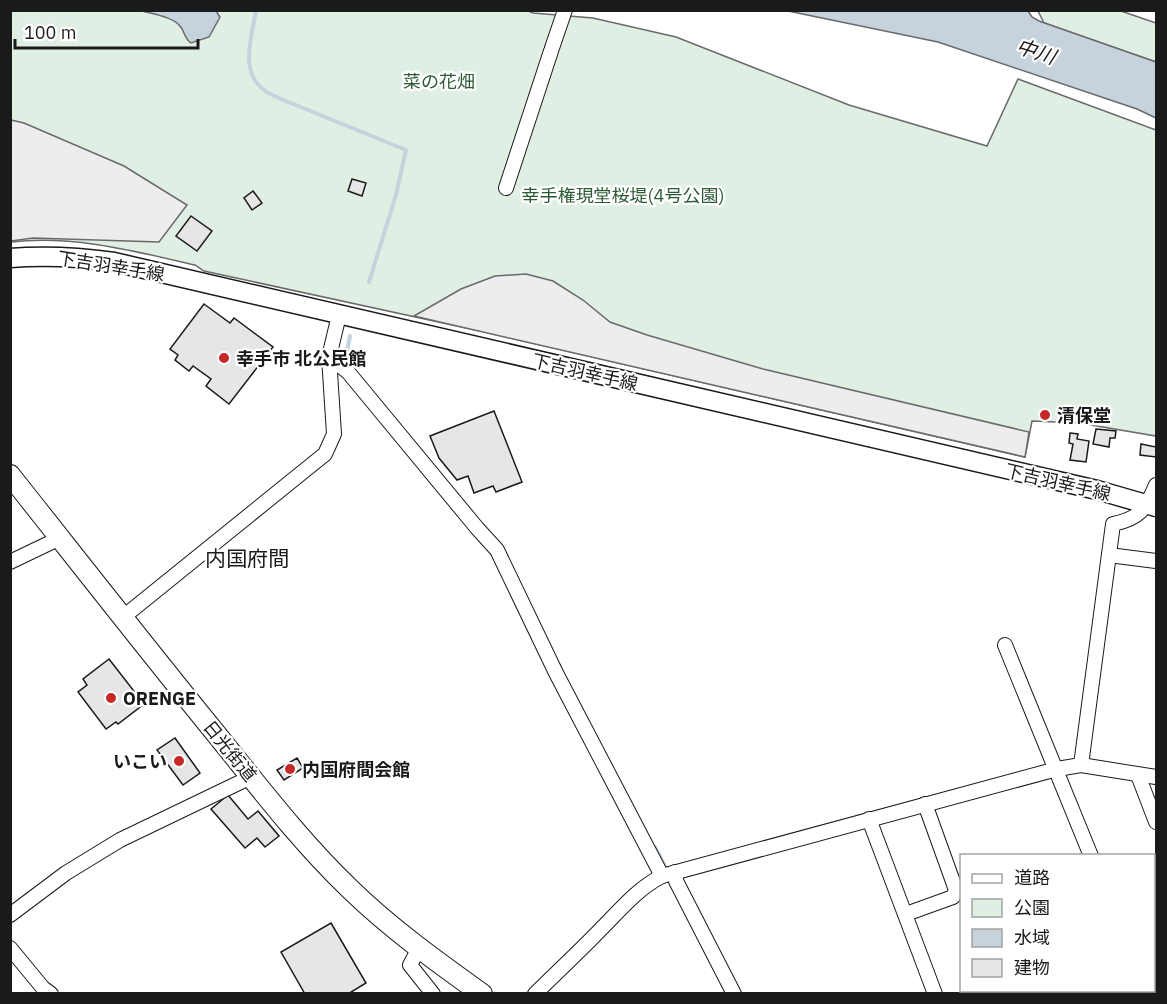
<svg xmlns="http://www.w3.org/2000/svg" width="1167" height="1004" font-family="'IBM Plex Sans','Noto Sans JP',sans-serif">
<rect width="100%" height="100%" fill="#fff"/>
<g fill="#e0efe3" stroke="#6a6a6a" stroke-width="1.5">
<path d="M526,10l7,3 60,5 83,19 173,68 138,41 31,-67 138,51v306l-77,-13 -47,-2 -7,36 -536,-124 -285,-62 -9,-6c-61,-14 -122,-30 -184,-23l-1,-231z"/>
<path d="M1038,11h83l35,12v39l-112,-39z"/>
</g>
<g fill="#ededed" stroke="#6a6a6a" stroke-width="1.5">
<path d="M11,120l13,3 100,43 63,39 -28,37 -126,-4 -22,3z"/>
<path d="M526,274l27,7 30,19 27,22 37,13 116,34 266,63 -4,25 -611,-141 47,-27 34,-13z"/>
</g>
<g fill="#c6d2dc" stroke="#6a6a6a" stroke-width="1.5">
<path d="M142,11h74l4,6 -11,20 -18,6c-7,-5 -6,-11 -11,-17 -7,-9 -27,-12 -38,-15z"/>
<path d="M788,11h240l4,6 7,4 117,41v56l-19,-9 -199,-67z"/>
</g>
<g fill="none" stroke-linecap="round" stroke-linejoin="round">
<g stroke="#c6d2dc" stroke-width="4">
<path d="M256,10c-4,26 -17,62 8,80 5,4 11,6 17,9l125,51 -10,45 -27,87"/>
<path d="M350,336l-4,20 4,7"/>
<path d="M655,847l11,21"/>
</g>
</g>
<g fill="#e6e6e6" stroke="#1a1a1a" stroke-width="1.5">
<path d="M352,179l14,4 -4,13 -14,-5z"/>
<path d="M253,191l9,12 -10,7 -8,-12z"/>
<path d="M191,216l21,15 -15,20 -21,-15z"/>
<path d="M204,304l26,19 4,-5 39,29 -44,57 -23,-18 5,-7 -18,-13 -4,5 -14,-11 3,-5 -8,-6z"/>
<path d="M494,411l28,71 -26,10 -3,-6 -19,7 -6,-17 -11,4 -18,-22 -9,-22z"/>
<path d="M1096,429l20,2 -1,7h-5l-1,9 -16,-3z"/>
<path d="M1070,433l8,1 -1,5 12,2 -3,21 -16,-2 3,-16 -4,-1z"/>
<path d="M1141,444l15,3v10l-16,-2z"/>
<path d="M109,659l35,45 -26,20 -2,-2 -10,7 -28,-37 9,-7 -4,-6z"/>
<path d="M175,738l25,35 -17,12 -26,-35z"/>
<path d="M297,758l6,10 -19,12 -7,-10z"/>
<path d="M228,795l20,24 10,-8 21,25 -14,11 -8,-9 -12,10 -34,-39z"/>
<path d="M331,923l35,60 -18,11h-43l-24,-42z"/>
</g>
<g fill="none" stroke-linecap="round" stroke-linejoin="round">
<g stroke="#1a1a1a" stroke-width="16">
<g id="minor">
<path d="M552,48l13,-38"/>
<path d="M506,188l45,-137"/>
<path d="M329,357l19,15 129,156 20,22 59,123 106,203"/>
<path d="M1109,555l47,6"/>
<path d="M10,562l50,-24"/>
<path d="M122,618l203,-164 9,-20 -5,-77 10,-42"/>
<path d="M1005,645l86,211"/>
<path d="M1081,765l32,-241c26,-5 33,-15 43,-39"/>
<path d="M1138,775l18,47"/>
<path d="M869,819l66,175"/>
<path d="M675,872l1,9 58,113"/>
<path d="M906,914l47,-17 3,-7 -31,-86"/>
<path d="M10,915l56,-42 54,-33 131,-63"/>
<path d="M10,948l33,40 8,6"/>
<path d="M419,948l-9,17 23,29"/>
<path d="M1142,990l1,4"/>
<path d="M535,994c22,-22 45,-43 67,-66 19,-19 35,-39 60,-52l395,-107 24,-4 75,12"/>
</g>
</g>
<g stroke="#1a1a1a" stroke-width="21">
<path id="major" d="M10,258c36,-3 69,-1 104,4l983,228 59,17"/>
</g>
<g stroke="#1a1a1a" stroke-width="22">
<path id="highway" d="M10,475c69,87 137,174 207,260 42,52 84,107 133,154 40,39 86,72 132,105"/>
</g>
<use href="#minor" stroke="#fff" stroke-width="14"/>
<use href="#major" stroke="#fff" stroke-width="18"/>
<use href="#highway" stroke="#fff" stroke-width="20"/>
</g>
<g fill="#c62828" stroke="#fff" stroke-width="2">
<circle cx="224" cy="358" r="6"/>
<circle cx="1045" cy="415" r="6"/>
<circle cx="111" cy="698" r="6"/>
<circle cx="179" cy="761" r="6"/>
<circle cx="290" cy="769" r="6"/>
</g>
<g text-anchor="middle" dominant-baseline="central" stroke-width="4.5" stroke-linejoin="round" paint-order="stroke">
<g font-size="18" fill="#2b5a34" stroke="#fff">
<text x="439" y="81">菜の花畑</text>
<text x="623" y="195">幸手権現堂桜堤(4号公園)</text>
</g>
<g font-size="18" fill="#1a1a1a" stroke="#fff">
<text transform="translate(111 266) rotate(9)">下吉羽幸手線</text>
<text transform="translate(585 372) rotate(13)">下吉羽幸手線</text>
<text transform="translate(1058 482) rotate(13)">下吉羽幸手線</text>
<text transform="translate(230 751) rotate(51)">日光街道</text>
</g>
<g font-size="18" font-weight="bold" fill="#1a1a1a" stroke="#fff" text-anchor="start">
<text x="236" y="358">幸手市 北公民館</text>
<text x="1057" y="415">清保堂</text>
<text x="123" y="698">ORENGE</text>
<text x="167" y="761" text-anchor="end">いこい</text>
<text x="302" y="769">内国府間会館</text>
</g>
<g font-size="20" font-style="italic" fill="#1a1a1a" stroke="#fff">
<text transform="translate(1036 51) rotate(18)">中川</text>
</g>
<g font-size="21" fill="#1a1a1a" stroke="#fff">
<text x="247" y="558">内国府間</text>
</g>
</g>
<rect width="1167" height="1004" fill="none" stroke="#1a1a1a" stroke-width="24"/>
<rect x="960" y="854" width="195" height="138" fill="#ffffff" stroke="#a3a3a3" stroke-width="1.5"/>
<rect x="972" y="874" width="30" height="9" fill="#ffffff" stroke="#a3a3a3" stroke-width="1.5"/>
<text x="1014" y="884" font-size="18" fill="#1a1a1a">道路</text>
<rect x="972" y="899" width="30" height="18" fill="#e0efe3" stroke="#a3a3a3" stroke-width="1.5"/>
<text x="1014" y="914" font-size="18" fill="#1a1a1a">公園</text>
<rect x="972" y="929" width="30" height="18" fill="#c6d2dc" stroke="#a3a3a3" stroke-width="1.5"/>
<text x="1014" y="944" font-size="18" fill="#1a1a1a">水域</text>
<rect x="972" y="959" width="30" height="18" fill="#e6e6e6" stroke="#a3a3a3" stroke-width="1.5"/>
<text x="1014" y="974" font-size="18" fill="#1a1a1a">建物</text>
<path d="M15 39v9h183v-9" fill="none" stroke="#1a1a1a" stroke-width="3"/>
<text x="24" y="39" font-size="18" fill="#1a1a1a" stroke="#ffffff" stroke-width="4.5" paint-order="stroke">100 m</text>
</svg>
